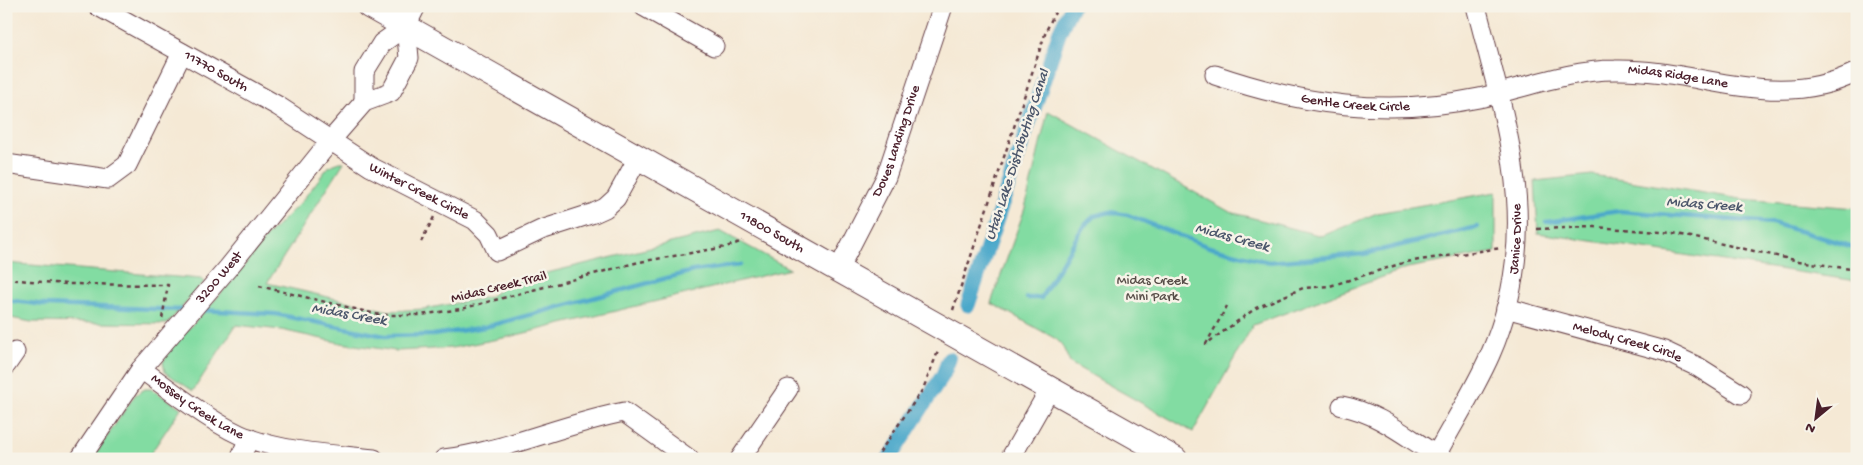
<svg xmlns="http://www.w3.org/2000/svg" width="1863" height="465" font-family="'Gochi Hand',sans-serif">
<rect width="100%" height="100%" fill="#f7f3e8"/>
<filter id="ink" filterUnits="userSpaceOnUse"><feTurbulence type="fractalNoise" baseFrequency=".02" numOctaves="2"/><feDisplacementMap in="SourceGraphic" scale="10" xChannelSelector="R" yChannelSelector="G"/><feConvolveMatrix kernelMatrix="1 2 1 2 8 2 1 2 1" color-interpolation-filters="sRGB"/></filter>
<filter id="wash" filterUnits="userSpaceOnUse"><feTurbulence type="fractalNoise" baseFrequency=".0096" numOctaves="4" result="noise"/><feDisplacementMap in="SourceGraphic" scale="20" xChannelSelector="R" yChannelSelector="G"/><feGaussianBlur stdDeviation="1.12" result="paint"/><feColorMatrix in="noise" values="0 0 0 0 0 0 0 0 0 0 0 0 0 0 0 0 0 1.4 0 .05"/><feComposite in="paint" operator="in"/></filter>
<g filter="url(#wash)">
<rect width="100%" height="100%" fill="#f5e9d5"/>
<g fill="#82dca2" stroke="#667e66">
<path d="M1048,111l182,101 92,24 55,-23 119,-21v60l-89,16 -154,57 -60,107 -123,-69 -8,-18 -6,-6 -65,-36 34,-95z"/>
<path d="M340,162h4l-77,121 122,28 35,-2 65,-12 21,-15 210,-51 70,38 -282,68 -56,11 -56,3 -55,-8 -60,-13 -45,-5 -43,66 -28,-19 -2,-10 9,-15 62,-68 29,-39 39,-39 27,-35z"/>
<path d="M1592,175l149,24 116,9v73l-319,-48 -3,-52z"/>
<path d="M6,263l195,16 3,3 -37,42 -136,-2 -25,-5z"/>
<path d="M145,389h6l30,19 -34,51h-55l43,-64z"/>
</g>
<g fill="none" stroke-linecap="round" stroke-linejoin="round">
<g stroke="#4ca8ca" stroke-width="4.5">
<path d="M1547,222l72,-11 153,12 85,25"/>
<path d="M1027,298h14l42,-71 11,-11 16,-4 18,3 81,32 59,15 96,-8 113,-27"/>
<path d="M6,300l39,5 139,5"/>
<path d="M200,310l75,4 110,22 48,-1 52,-8 208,-56 47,-6"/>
</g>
<g stroke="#4ca8ca" stroke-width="15">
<path d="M968,305l92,-274 12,-25"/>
<path d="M889,459l54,-84 6,-16"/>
</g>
</g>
</g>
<g filter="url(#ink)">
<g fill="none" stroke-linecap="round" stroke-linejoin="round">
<g stroke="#643d44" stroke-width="21">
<g id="minor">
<path id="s1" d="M98,6l180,100 93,61 104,53 14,14 8,17 44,-21 53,-17 11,-5 11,-10 22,-40"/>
<path d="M643,6l71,40"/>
<path id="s2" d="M1215,75c88,30 171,42 264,23 45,-10 90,-28 136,-28 84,-2 160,43 242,2"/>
<path d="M364,102v-30l18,-29 24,-17 10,-20"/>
<path d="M6,164l102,15 19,-14 55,-112"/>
<path id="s3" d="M838,270l48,-93 57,-171"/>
<path id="s4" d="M1506,308l158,43 34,16 43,27"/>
<path d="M6,365l9,-13"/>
<path id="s5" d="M141,369c31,22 74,57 109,70 39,14 83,15 124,20"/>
<path d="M1342,406c38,7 68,34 101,53"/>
<path id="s6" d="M80,459l61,-90 87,-101 103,-128 33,-38 27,-10 18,-34 -3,-32"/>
<path d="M240,459l9,-21"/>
<path d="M444,459c62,-8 119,-35 180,-47l65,47"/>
<path d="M740,459l48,-70"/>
<path d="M1010,459l40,-70"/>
<path id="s7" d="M1434,459c18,-34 40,-68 56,-104 54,-123 17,-227 -14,-349"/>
</g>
</g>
<g stroke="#643d44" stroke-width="26">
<g id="major">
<path id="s8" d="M369,6l806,453"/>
</g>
</g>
<g stroke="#643d44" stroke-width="2.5" stroke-dasharray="4 4" stroke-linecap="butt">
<path d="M1537,229l58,-2 78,6 126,28 58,9"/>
<path d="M421,242l13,-25"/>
<path d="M6,279l61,5 101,1 -6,34"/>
<path d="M259,286l121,29h40l41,-6 178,-47 87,-15 17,-6"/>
<path d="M1227,306l-21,38 50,-36 47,-20 27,-2 76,-24 95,-14"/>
<path d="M953,310l93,-279 12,-25"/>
<path d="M875,459l48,-70 16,-40"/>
</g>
<use href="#minor" stroke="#fff" stroke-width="19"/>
<use href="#major" stroke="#fff" stroke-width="24"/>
</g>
</g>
<g text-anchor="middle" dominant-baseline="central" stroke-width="5" stroke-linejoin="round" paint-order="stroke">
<g font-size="14" fill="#4a1f2b" stroke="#f7f3e8">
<text stroke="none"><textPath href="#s1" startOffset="135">11770 South</textPath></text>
<text stroke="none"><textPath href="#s2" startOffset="471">Midas Ridge Lane</textPath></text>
<text stroke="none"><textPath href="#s2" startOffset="144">Gentle Creek Circle</textPath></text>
<text stroke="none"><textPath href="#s3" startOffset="142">Doves Landing Drive</textPath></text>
<text stroke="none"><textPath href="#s1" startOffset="371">Winter Creek Circle</textPath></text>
<text stroke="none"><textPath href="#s8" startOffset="462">11800 South</textPath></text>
<text stroke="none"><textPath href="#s7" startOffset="238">Janice Drive</textPath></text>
<text stroke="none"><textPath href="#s6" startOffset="229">3200 West</textPath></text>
<text transform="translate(499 288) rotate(-14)">Midas Creek Trail</text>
<text stroke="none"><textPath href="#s4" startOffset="126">Melody Creek Circle</textPath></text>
<text stroke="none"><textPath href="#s5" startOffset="68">Mossey Creek Lane</textPath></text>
</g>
<g font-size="14" fill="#584e49" stroke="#f7f3e8">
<text x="1152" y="281">Midas Creek<tspan x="1152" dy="16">Mini Park</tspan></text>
</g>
<g font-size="15" font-style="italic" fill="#4b566b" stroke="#f7f3e8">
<text transform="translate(1018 155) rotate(-72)">Utah Lake Distributing Canal</text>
<text transform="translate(1704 205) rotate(4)">Midas Creek</text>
<text transform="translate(1232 238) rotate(15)">Midas Creek</text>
<text transform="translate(349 315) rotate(10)">Midas Creek</text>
</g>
</g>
<rect width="1863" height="465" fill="none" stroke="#f7f3e8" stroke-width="25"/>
<g transform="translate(1816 418) rotate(209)" stroke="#f7f3e8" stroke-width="4" paint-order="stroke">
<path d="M0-4L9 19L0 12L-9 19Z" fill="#4a1f2b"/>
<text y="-8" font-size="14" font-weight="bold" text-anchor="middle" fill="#4a1f2b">N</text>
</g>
</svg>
